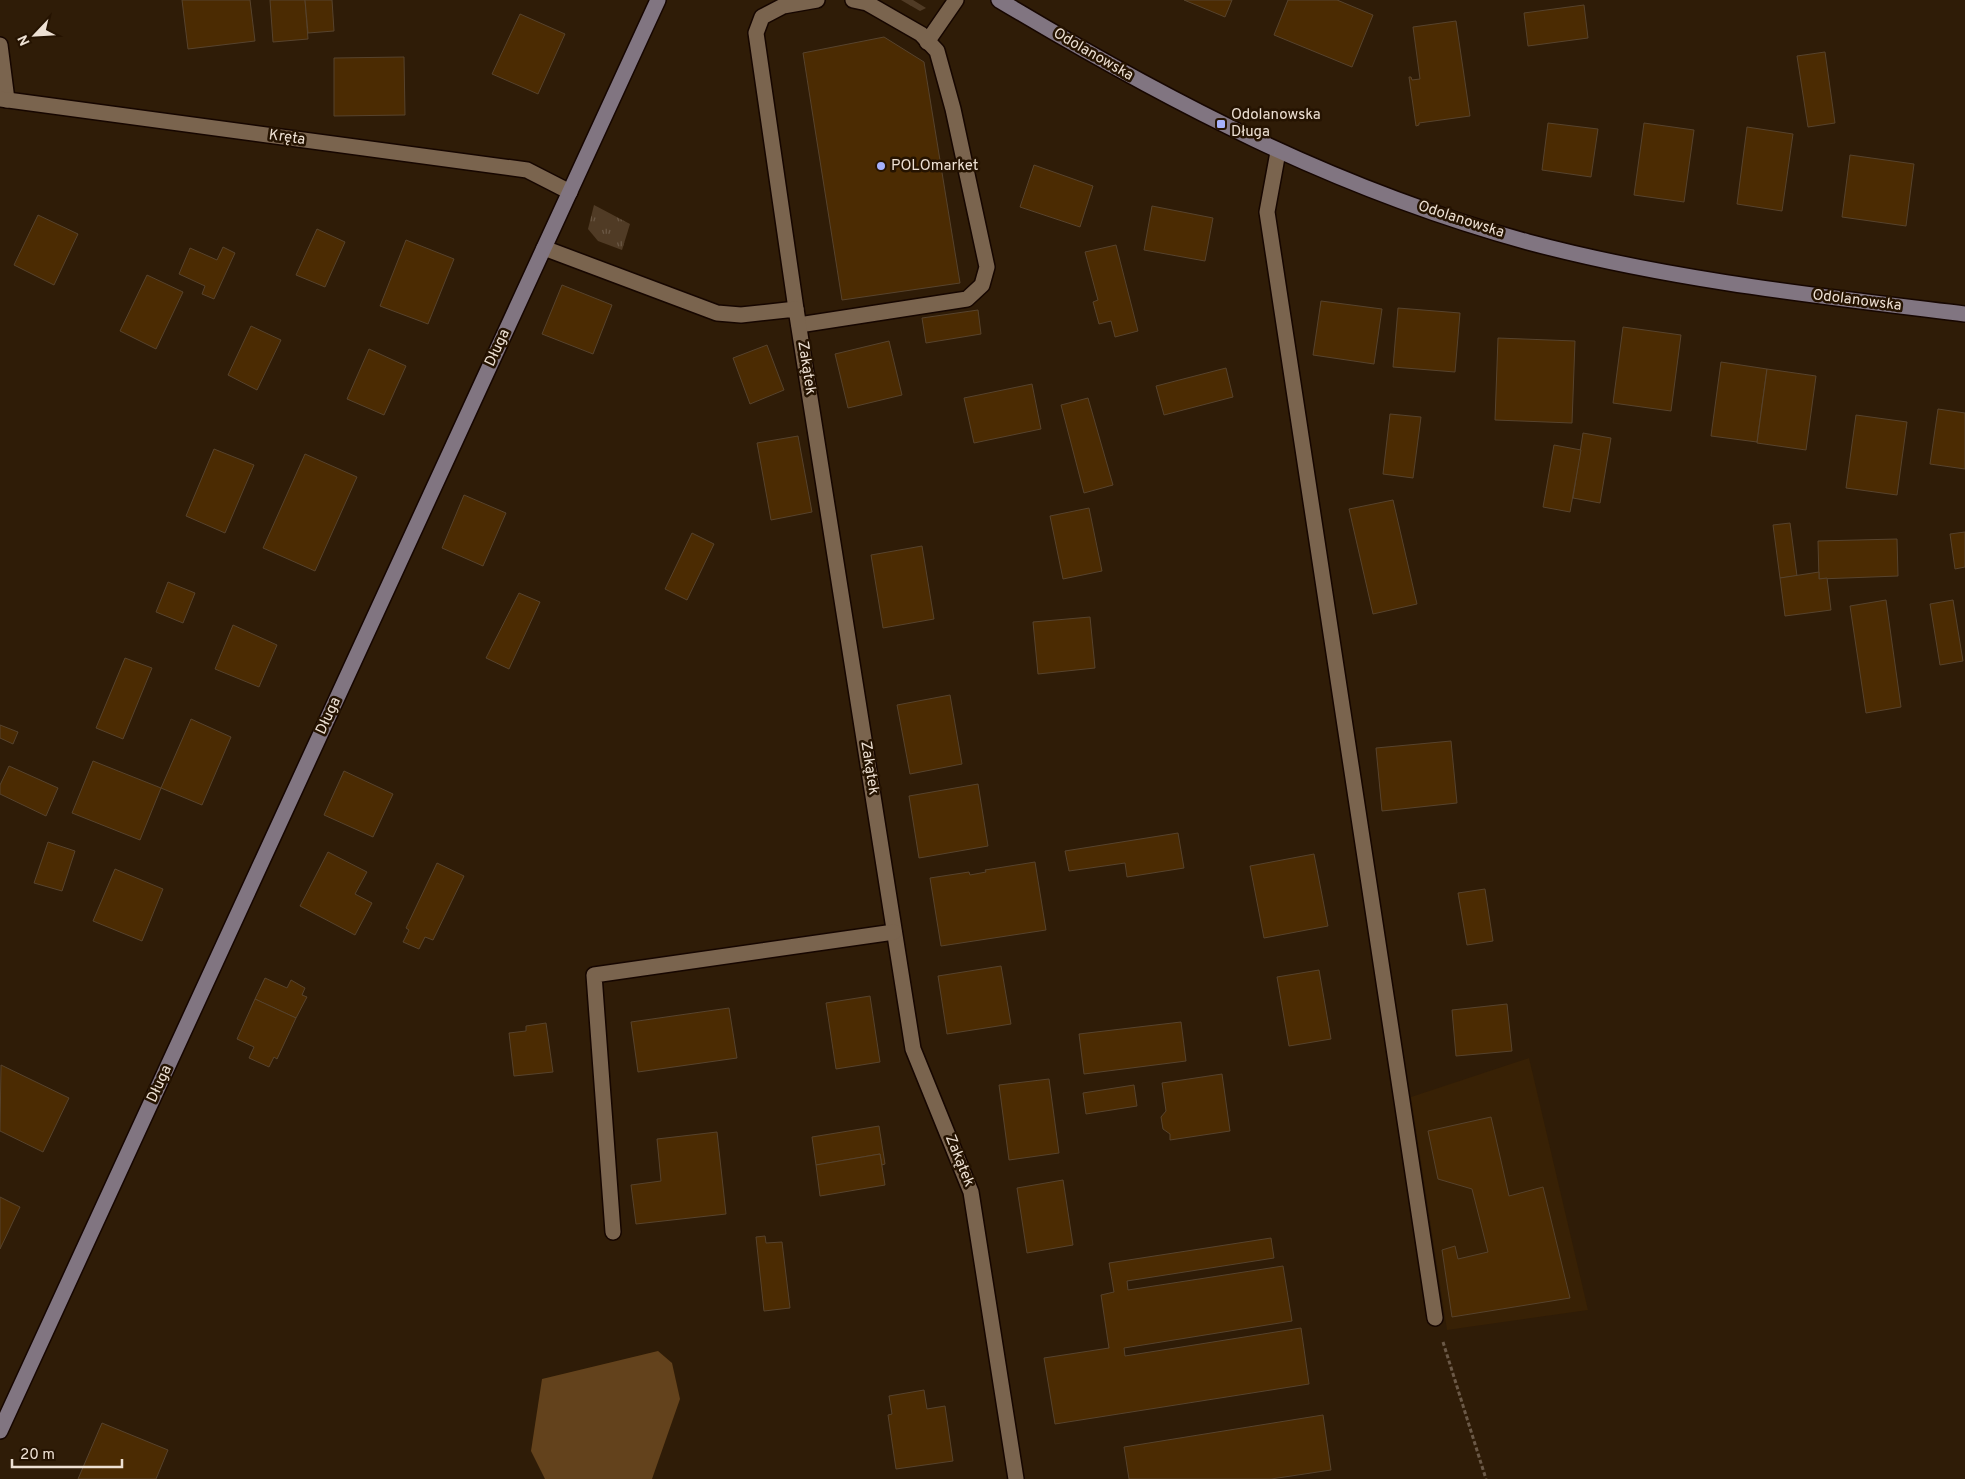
<svg xmlns="http://www.w3.org/2000/svg" width="1965" height="1479" font-family="Overpass,sans-serif">
<defs>
<pattern id="grass-tufts" width="24" height="20" patternUnits="userSpaceOnUse" patternTransform="scale(1.25)"><rect width="24" height="20" fill="#503b25"/><path d="M3 7l-1-3M5 7V3M7 7l1-3M15 17l-1-3M17 17v-4M19 17l1-3" fill="none" stroke="#6a5744"/></pattern>
</defs>
<rect width="100%" height="100%" fill="#2f1c07"/>
<path fill="#382105" d="M1529,1058l59,252 -141,20 -36,-233z"/>
<g fill="url(#grass-tufts)">
<path d="M901,0h12l13,8 -6,3z"/>
<path d="M594,205l36,19 -8,26 -24,-9 -10,-12z"/>
</g>
<path fill="#63421c" d="M658,1351l14,12 8,36 -28,80h-107l-14,-28 11,-72z"/>
<g fill="#4b2b02" stroke="#57432d">
<path d="M182,0h68l5,41 -67,8z"/>
<path d="M270,0h35l3,39 -35,3z"/>
<path d="M305,0h27l2,31 -26,2z"/>
<path d="M1184,0h48l-7,17z"/>
<path d="M1288,0h49l36,15 -21,52 -78,-32z"/>
<path d="M1584,5l4,33 -60,8 -4,-33z"/>
<path d="M520,14l45,20 -27,60 -46,-20z"/>
<path d="M1456,21l14,95 -51,7v2l-3,1 -7,-49h2l1,3 8,-1 -7,-52z"/>
<path d="M884,37l40,25 36,221 -118,17 -39,-247z"/>
<path d="M1825,52l10,71 -27,4 -11,-71z"/>
<path d="M404,57l1,58 -71,1v-58z"/>
<path d="M1548,123l50,6 -7,48 -49,-7z"/>
<path d="M1644,123l50,7 -10,72 -50,-7z"/>
<path d="M1747,127l46,7 -11,77 -45,-7z"/>
<path d="M1850,155l64,9 -8,62 -64,-9z"/>
<path d="M1034,165l59,21 -13,41 -60,-20z"/>
<path d="M1152,206l61,12 -8,43 -61,-11z"/>
<path d="M38,215l40,19 -24,51 -40,-20z"/>
<path d="M317,229l28,13 -20,45 -29,-12z"/>
<path d="M406,240l48,19 -26,65 -48,-18z"/>
<path d="M1116,245l22,86 -23,6 -4,-16 -12,3 -6,-22 5,-2 -13,-48z"/>
<path d="M223,247l12,6 -21,46 -12,-5 3,-8 -26,-12 11,-26 27,12z"/>
<path d="M147,275l36,17 -27,57 -36,-18z"/>
<path d="M562,285l50,20 -19,49 -51,-20z"/>
<path d="M1321,301l61,8 -8,55 -61,-9z"/>
<path d="M1398,308l62,5 -5,59 -62,-5z"/>
<path d="M978,310l3,24 -55,9 -4,-25z"/>
<path d="M251,326l30,14 -24,50 -29,-15z"/>
<path d="M1623,327l58,8 -10,76 -58,-8z"/>
<path d="M1498,338l77,3 -3,82 -77,-3z"/>
<path d="M889,341l13,54 -54,13 -13,-54z"/>
<path d="M767,345l17,45 -34,14 -17,-46z"/>
<path d="M369,349l37,17 -22,49 -37,-16z"/>
<path d="M1721,362l46,7 -10,73 -46,-6z"/>
<path d="M1226,368l7,29 -69,18 -8,-29z"/>
<path d="M1767,369l49,7 -10,74 -49,-7z"/>
<path d="M1032,384l9,45 -67,14 -10,-45z"/>
<path d="M1088,398l25,87 -29,8 -23,-88z"/>
<path d="M1938,409l27,4v56l-35,-5z"/>
<path d="M1390,414l31,3 -8,61 -30,-4z"/>
<path d="M1856,415l51,7 -10,73 -51,-7z"/>
<path d="M1583,433l28,5 -11,65 -27,-5z"/>
<path d="M798,436l14,76 -41,8 -14,-77z"/>
<path d="M1554,445l27,5 -11,62 -27,-5z"/>
<path d="M214,449l40,16 -29,68 -39,-17z"/>
<path d="M305,454l52,23 -42,94 -52,-23z"/>
<path d="M464,495l42,18 -23,53 -41,-18z"/>
<path d="M1393,500l24,104 -44,10 -24,-105z"/>
<path d="M1089,508l13,63 -39,8 -13,-63z"/>
<path d="M1790,523l7,53 -17,2 -7,-53z"/>
<path d="M1965,532v35l-10,2 -5,-35z"/>
<path d="M692,533l22,11 -27,56 -22,-11z"/>
<path d="M1897,539l1,37 -79,3 -1,-38z"/>
<path d="M922,546l12,73 -51,9 -12,-73z"/>
<path d="M1819,572v7l8,-1 4,32 -46,6 -5,-38z"/>
<path d="M168,582l27,11 -12,30 -27,-11z"/>
<path d="M519,593l21,9 -31,67 -23,-11z"/>
<path d="M1886,600l15,107 -35,6 -16,-107z"/>
<path d="M1953,600l10,61 -23,4 -10,-61z"/>
<path d="M1090,617l5,51 -57,6 -5,-52z"/>
<path d="M233,625l44,20 -18,42 -44,-18z"/>
<path d="M125,658l27,10 -29,71 -27,-11z"/>
<path d="M950,695l12,69 -52,10 -13,-69z"/>
<path d="M191,719l40,18 -29,68 -41,-17z"/>
<path d="M0,725l18,7 -5,12 -13,-6z"/>
<path d="M1451,741l6,62 -75,8 -6,-63z"/>
<path d="M93,761l68,27 -21,52 -68,-27z"/>
<path d="M9,766l49,22 -12,28 -46,-22v-9z"/>
<path d="M344,771l49,23 -20,43 -49,-22z"/>
<path d="M978,784l10,62 -69,12 -10,-62z"/>
<path d="M1178,833l6,35 -57,9 -2,-14 -56,8 -4,-20z"/>
<path d="M48,842l27,9 -13,40 -28,-8z"/>
<path d="M328,852l39,20 -12,22 17,9 -17,32 -55,-29z"/>
<path d="M1314,854l14,72 -64,12 -14,-72z"/>
<path d="M1035,862l11,68 -105,16 -11,-68 39,-6 1,3 16,-3 -1,-2z"/>
<path d="M437,863l27,13 -31,64 -8,-3 -6,12 -16,-7 6,-12 -3,-2z"/>
<path d="M115,869l48,20 -21,52 -49,-20z"/>
<path d="M1485,889l8,52 -26,4 -9,-52z"/>
<path d="M1001,966l10,58 -64,10 -9,-58z"/>
<path d="M1319,970l12,69 -42,7 -12,-69z"/>
<path d="M265,978l22,10 4,-8 14,8 -3,7 5,2 -11,21 -41,-19z"/>
<path d="M870,996l10,66 -44,7 -10,-66z"/>
<path d="M255,999l41,19 -19,41 -3,-2 -5,10 -20,-9 5,-11 -17,-8z"/>
<path d="M1507,1004l5,47 -56,5 -4,-46z"/>
<path d="M729,1008l8,50 -99,14 -7,-50z"/>
<path d="M1181,1022l5,39 -102,13 -5,-40z"/>
<path d="M546,1023l7,49 -39,4 -5,-43 17,-2v-5z"/>
<path d="M1,1065l68,33 -26,54 -43,-21z"/>
<path d="M1222,1074l8,57 -60,9v-6l-7,-5 -2,-12 5,-6 -4,-28z"/>
<path d="M1049,1079l10,74 -50,7 -10,-75z"/>
<path d="M1134,1085l3,21 -51,8 -3,-21z"/>
<path d="M1491,1117l18,79 34,-9 27,111 -118,19 -10,-67 13,-4 3,13 30,-7 -16,-63 -34,-10 -10,-48z"/>
<path d="M879,1126l6,38 -3,1 -2,-11 -64,11 -4,-28z"/>
<path d="M717,1132l9,82 -90,10 -5,-39 30,-4 -4,-42z"/>
<path d="M880,1154l5,31 -65,11 -4,-31z"/>
<path d="M1063,1180l10,65 -46,8 -10,-65z"/>
<path d="M0,1197l20,10 -20,42z"/>
<path d="M765,1236l1,7 16,-1 8,66 -26,3 -8,-74z"/>
<path d="M1271,1238l3,20 -147,23 1,9 155,-24 9,55 -168,27 1,8 176,-28 8,56 -254,40 -11,-66 65,-10 -8,-53 13,-3 -5,-29z"/>
<path d="M924,1390l3,19 18,-3 8,55 -57,8 -8,-54 4,-1 -3,-18z"/>
<path d="M1323,1415l8,55 -60,9h-142l-5,-32z"/>
<path d="M102,1423l66,27 -12,29h-78z"/>
</g>
<g fill="none" stroke-linecap="round" stroke-linejoin="round">
<g stroke="#160600" stroke-width="18">
<g id="lane">
<path d="M927,42l29,-42"/>
<path d="M796,309l-40,-276 6,-16 21,-11 34,-6"/>
<path d="M799,325l168,-26 15,-14 5,-18 -34,-158 -16,-58 -16,-17 -54,-31 -14,-3"/>
</g>
</g>
<g stroke="#160600" stroke-width="18">
<g id="street">
<path d="M0,45l7,55"/>
<path d="M0,99l527,71 43,22"/>
<path d="M1278,152l-11,60 168,1106"/>
<path d="M544,248l173,65 24,2 55,-6 117,740 58,143 45,287"/>
<path d="M613,1232l-19,-257 300,-43"/>
</g>
</g>
<g stroke="#160600" stroke-width="18">
<g id="secondary">
<path d="M999,0c170,102 336,189 529,242 142,38 290,54 437,72"/>
<path d="M0,1431l658,-1431"/>
</g>
</g>
<path stroke="#6b5947" stroke-width="3" stroke-dasharray="4 2.5" stroke-linecap="butt" d="M1443,1342l43,137"/>
<use href="#lane" stroke="#7a644e" stroke-width="15"/>
<use href="#street" stroke="#7a644e" stroke-width="15"/>
<use href="#secondary" stroke="#817581" stroke-width="15"/>
</g>
<g fill="#a6b1fc" stroke="#251301" stroke-width="2">
<rect x="1216" y="119" width="10" height="10" rx="2.5"/>
<circle cx="881" cy="166" r="5"/>
</g>
<g text-anchor="middle" dominant-baseline="central" stroke-width="5" stroke-linejoin="round" paint-order="stroke">
<g font-size="15" fill="#ede0d3" stroke="#251301">
<text transform="translate(1093 55) rotate(30)">Odolanowska</text>
<text transform="translate(287 138) rotate(8)">Kręta</text>
<text transform="translate(1461 220) rotate(18)">Odolanowska</text>
<text transform="translate(1857 301) rotate(7)">Odolanowska</text>
<text transform="translate(498 348) rotate(-65)">Długa</text>
<text transform="translate(806 368) rotate(81)">Zakątek</text>
<text transform="translate(329 716) rotate(-65)">Długa</text>
<text transform="translate(869 768) rotate(81)">Zakątek</text>
<text transform="translate(160 1084) rotate(-65)">Długa</text>
<text transform="translate(959 1161) rotate(68)">Zakątek</text>
</g>
<g font-size="15" fill="#ede0d3" stroke="#251301" text-anchor="start">
<text x="1231" y="115">Odolanowska<tspan x="1231" dy="17">Długa</tspan></text>
<text x="891" y="166">POLOmarket</text>
</g>
</g>
<g transform="translate(35 35) rotate(245)" stroke="#251301" stroke-width="4" paint-order="stroke">
<path d="M0-4L9 19L0 12L-9 19Z" fill="#ede0d3"/>
<text y="-8" font-size="14" font-weight="bold" text-anchor="middle" fill="#ede0d3">N</text>
</g>
<path d="M12 1459v8h110v-8" fill="none" stroke="#ede0d3" stroke-width="2.5"/>
<text x="20" y="1459" font-size="15" fill="#ede0d3" stroke="#251301" stroke-width="4" paint-order="stroke">20 m</text>
</svg>
